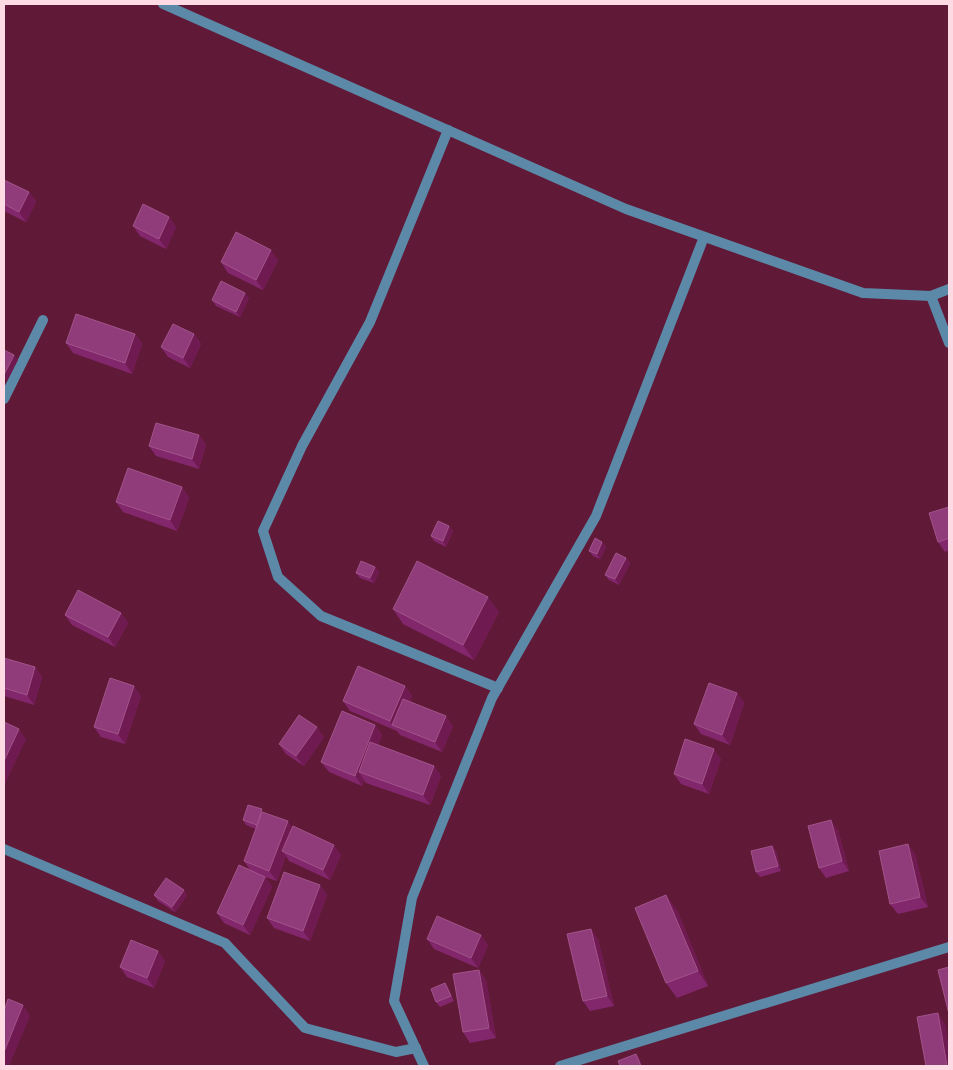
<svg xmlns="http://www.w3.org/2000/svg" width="953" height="1070" font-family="Roboto,sans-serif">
<rect width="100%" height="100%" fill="#601a37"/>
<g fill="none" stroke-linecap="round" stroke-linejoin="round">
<g stroke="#5c89a8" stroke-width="10">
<path d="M163,4l463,205 237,84 68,3 18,-7"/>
<path d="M448,130l-78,192 -68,124 -39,85 15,46 43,39 177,72"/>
<path d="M931,296l18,47"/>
<path d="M4,399l39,-79"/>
<path d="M4,849l221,94 80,85 91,24 20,-4"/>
<path d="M424,1066l-30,-65 18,-103 80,-200 104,-182 108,-279"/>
<path d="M560,1066l389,-119"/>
</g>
</g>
<g fill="#83276d">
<path d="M4,180l25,12 7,10 -10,20 -22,-11z"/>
<path d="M169,217l7,10 -10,22 -26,-13 -7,-10z"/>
<path d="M278,260l-15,30 -35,-17 -7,-11z"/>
<path d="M249,298l-9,19 -24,-11 -4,-6z"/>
<path d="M135,334l7,10 -10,30 -59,-21 -7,-10z"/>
<path d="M194,334l7,10 -11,24 -22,-11 -7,-10z"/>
<path d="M199,435l7,10 -7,24 -43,-13 -7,-10z"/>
<path d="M182,487l7,11 -12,33 -54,-19 -7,-10z"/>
<path d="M949,507v43l-4,2 -7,-10z"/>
<path d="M449,526l4,5 -7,16 -12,-6 -3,-5z"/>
<path d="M602,542l4,5 -6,12 -7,-3 -4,-5z"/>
<path d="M626,558l4,5 -11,22 -10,-5 -4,-5z"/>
<path d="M375,567l4,5 -5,11 -14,-5 -4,-5z"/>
<path d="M393,609l106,3 -25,48 -71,-36z"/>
<path d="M121,613l7,10 -13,24 -43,-22 -7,-10z"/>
<path d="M4,658l31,9 7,10 -8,28 -30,-9z"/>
<path d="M405,686l7,10 -2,5 43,25 -11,26 -42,-17 -3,-4 -47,-20 -7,-10z"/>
<path d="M737,693l7,10 -14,42 -29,-11 -7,-10z"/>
<path d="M141,696l-16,48 -24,-7 -7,-10z"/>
<path d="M375,725l7,10 -4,10 56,21 7,10 -11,29 -64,-22 -2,-3 -2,6 -33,-14 -8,-10z"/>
<path d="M324,737l-20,29 -18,-12 -7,-10z"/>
<path d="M721,759l-12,35 -28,-10 -7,-10z"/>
<path d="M265,813l76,42 -11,25 -41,-19 -3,-5 -9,25 -12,-4 7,10 -22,48 -26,-12 -7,-10 33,-43 -6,-9 12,-32 -10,-4 -3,-5z"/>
<path d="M838,830l11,41 -23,7 -7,-10z"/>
<path d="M772,846l4,5 5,20 -21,6 -4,-5z"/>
<path d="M915,854l13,53 -30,7 -8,-10z"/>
<path d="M320,885l7,10 -17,46 -36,-13 -7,-10z"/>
<path d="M154,895h33l-12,17 -17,-11z"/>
<path d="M677,910l31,76 -31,12 -11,-15z"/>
<path d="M427,939l61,6 -10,23 -44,-19z"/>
<path d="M598,939l16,67 -24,5 -7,-10z"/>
<path d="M165,961l-11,27 -27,-11 -7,-10z"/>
<path d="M479,970l7,10 10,58 -26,5 -7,-11z"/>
<path d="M445,983l3,5 6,13 -14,6 -4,-5z"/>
</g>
<g fill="#701a52">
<path d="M29,192l7,10 -10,20 -7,-10z"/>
<path d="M169,217l7,10 -10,22 -7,-10z"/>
<path d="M271,250l7,10 -15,30 -7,-10z"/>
<path d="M245,293l4,5 -9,19 -4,-5z"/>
<path d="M135,334l7,10 -10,30 -7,-11z"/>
<path d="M194,334l7,10 -11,24 -7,-10z"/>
<path d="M14,355l4,5 -11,21 -3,-5v-1z"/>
<path d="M199,435l7,10 -7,24 -7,-10z"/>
<path d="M182,487l7,11 -12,33 -7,-11z"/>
<path d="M449,526l4,5 -7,16 -3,-6z"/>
<path d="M602,542l4,5 -6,12 -3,-5z"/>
<path d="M626,558l4,5 -11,22 -4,-6z"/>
<path d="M375,567l4,5 -5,11 -4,-5z"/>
<path d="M488,597l11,15 -25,48 -11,-15z"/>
<path d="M121,613l7,10 -13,24 -7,-10z"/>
<path d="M35,667l7,10 -8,28 -7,-10z"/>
<path d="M134,686l7,10 -16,48 -7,-10z"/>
<path d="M405,686l7,10 -13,31 -7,-2 -2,-4z"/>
<path d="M737,693l7,10 -14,42 -8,-10z"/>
<path d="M446,716l7,10 -11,26 -7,-10z"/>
<path d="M375,725l7,10 -16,40 -7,-3 5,8 -2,6 -7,-10z"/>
<path d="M317,727l7,10 -20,29 -8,-10z"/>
<path d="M19,729l7,10 -22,47v-25z"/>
<path d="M714,749l7,10 -12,35 -7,-10z"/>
<path d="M434,766l7,10 -11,29 -7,-10z"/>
<path d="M831,820l7,10 11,41 -7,-10z"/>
<path d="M288,821l7,11 -13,19 4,5 -9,25 -8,-10z"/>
<path d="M908,844l7,10 13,53 -8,-10z"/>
<path d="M334,845l7,10 -11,25 -7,-10z"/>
<path d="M772,846l4,5 5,20 -3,-5z"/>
<path d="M265,877l7,10 -22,48 -7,-10z"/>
<path d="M320,885l7,10 -17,46 -7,-10z"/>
<path d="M184,890l3,5 -12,17 -3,-5z"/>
<path d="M666,895l11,15 31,76 -10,-15z"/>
<path d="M591,929l7,10 16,67 -7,-10z"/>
<path d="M481,935l7,10 -10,23 -7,-10z"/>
<path d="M158,951l7,10 -11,27 -7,-10z"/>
<path d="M479,970l7,10 10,58 -7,-10z"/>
<path d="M23,1005l7,11 -21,50h-5v-14z"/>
<path d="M938,1013l7,11 4,24v18h-2z"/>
<path d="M636,1054l4,5 2,7h-1z"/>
</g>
<g fill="#903b7a" stroke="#a2548a">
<path d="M4,180l25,12 -10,20 -15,-8z"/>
<path d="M143,204l26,13 -10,22 -26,-13z"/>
<path d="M236,232l35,18 -15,30 -35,-18z"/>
<path d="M221,281l24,12 -9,19 -24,-12z"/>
<path d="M76,314l59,20 -10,29 -59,-20z"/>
<path d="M173,324l21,10 -11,24 -22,-11z"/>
<path d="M4,350l10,5 -10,20z"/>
<path d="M156,423l43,12 -7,24 -43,-13z"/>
<path d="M128,468l54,19 -12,33 -54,-18z"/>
<path d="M949,507v31l-11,4 -9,-29z"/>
<path d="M438,521l11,5 -6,15 -12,-5z"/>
<path d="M595,538l7,4 -5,12 -8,-3z"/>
<path d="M616,553l10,5 -11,21 -10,-4z"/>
<path d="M361,561l14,6 -5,11 -14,-5z"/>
<path d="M417,561l71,36 -25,48 -70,-36z"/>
<path d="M78,590l43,23 -13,24 -43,-22z"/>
<path d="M4,658l31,9 -8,28 -23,-7z"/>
<path d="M358,666l47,20 -15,35 -47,-20z"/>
<path d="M110,678l24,8 -16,48 -24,-7z"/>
<path d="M709,683l28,10 -15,42 -28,-11z"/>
<path d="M403,699l43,17 -11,26 -43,-17z"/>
<path d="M342,711l33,14 -20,51 -34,-14z"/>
<path d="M299,715l18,12 -21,29 -17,-12z"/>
<path d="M4,722l15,7 -15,32z"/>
<path d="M685,739l29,10 -12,35 -28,-10z"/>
<path d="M370,742l64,24 -11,29 -64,-23z"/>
<path d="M248,805l14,4 -5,16 -14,-5z"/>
<path d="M262,812l26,9 -19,50 -25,-10z"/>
<path d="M831,820l11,41 -23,7 -11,-42z"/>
<path d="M293,826l41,19 -11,25 -41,-19z"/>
<path d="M908,844l12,53 -30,7 -11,-53z"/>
<path d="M772,846l6,20 -22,6 -5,-21z"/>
<path d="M239,865l26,12 -22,48 -26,-12z"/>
<path d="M284,872l36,13 -17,46 -36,-13z"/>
<path d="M166,878l18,12 -12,17 -18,-12z"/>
<path d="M666,895l32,76 -32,12 -31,-75z"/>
<path d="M437,916l44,19 -10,23 -44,-19z"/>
<path d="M591,929l16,67 -24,5 -16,-67z"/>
<path d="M131,940l27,11 -11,27 -27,-11z"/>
<path d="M949,967v47l-11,-44z"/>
<path d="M479,970l10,58 -26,4 -10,-58z"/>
<path d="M445,983l6,13 -15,6 -5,-13z"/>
<path d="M8,999l15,6 -19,47v-41z"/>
<path d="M938,1013l9,53h-21l-9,-49z"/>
<path d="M636,1054l5,12h-21l-2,-5z"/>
</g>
<rect width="953" height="1070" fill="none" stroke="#fedae4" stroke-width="10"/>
</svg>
